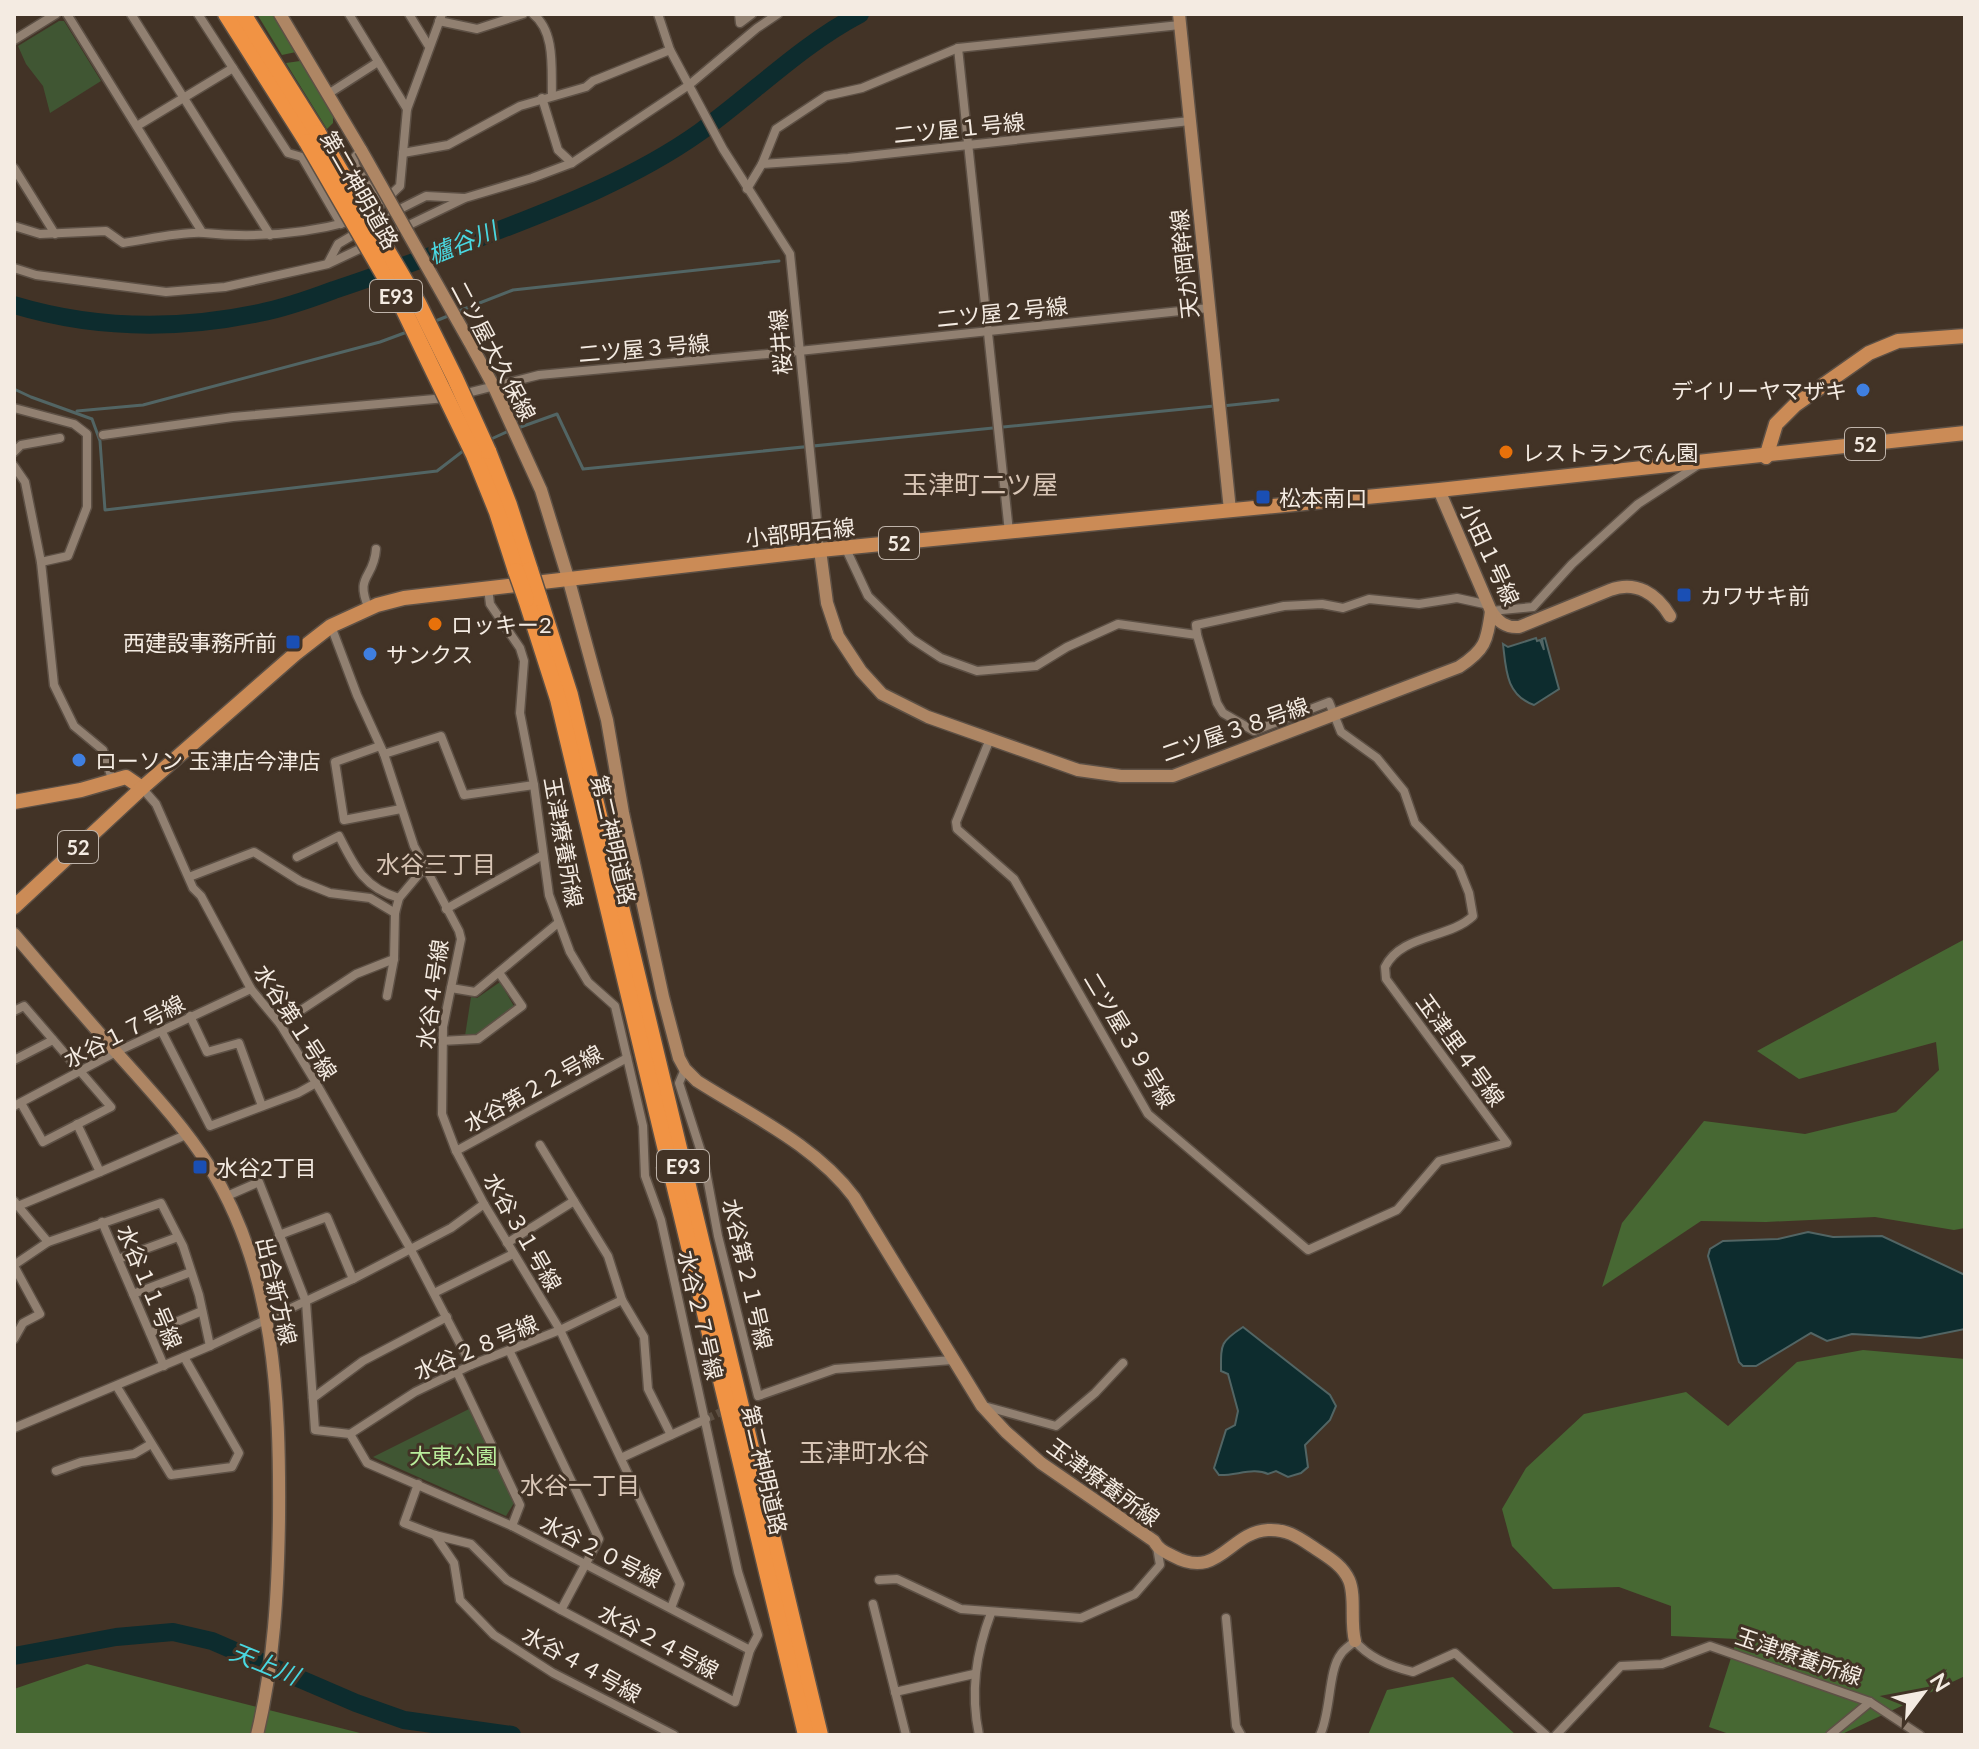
<svg xmlns="http://www.w3.org/2000/svg" width="1979" height="1749" font-family="Lato,'Noto Sans JP',sans-serif">
<rect width="100%" height="100%" fill="#423326"/>
<g fill="#405633">
<path d="M59,21h5l37,60 -51,32 -7,-27 -17,-22 -8,-18z"/>
<path d="M500,982l15,26 -37,26 -13,2 6,-39 6,1z"/>
<path d="M469,1409l45,94 -8,13 -133,-59z"/>
</g>
<g fill="#476833">
<path d="M257,14h15l24,38 -14,3z"/>
<path d="M300,61l33,52v10l-6,6 -41,-66z"/>
<path d="M1965,939v289l-11,2 -79,-13 -109,5 -65,-1 -99,66 20,-64 82,-102 101,13 91,-22 43,-42 -3,-28 -137,37 -42,-28z"/>
<path d="M1863,1350l102,9v317l-125,59h-108l-23,-8 28,-88 -66,-3v-30l-52,-19 -66,2 -41,-43 -10,-37 24,-41 58,-54 102,-22 42,34 69,-64z"/>
<path d="M87,1664l281,71h-354v-46z"/>
<path d="M1453,1677l63,58h-148l19,-45z"/>
</g>
<g fill="#0d2c2e" stroke="#526564" stroke-width="2">
<path d="M1536,638l1,3 3,-1 4,10 -2,-11 3,-1 14,51 -25,16c-28,-10 -28,-35 -31,-61l5,3z"/>
<path d="M1808,1232l25,5 49,-1 83,39v54l-45,9 -68,-4 -25,7 -16,-8 -55,33h-13l-4,-4 -31,-106 2,-7 13,-8 55,-2z"/>
<path d="M1243,1327l87,68 6,11 -6,14 -25,25 3,22 -7,6 -13,4 -12,-6 -8,3c-14,-7 -33,2 -49,1l-5,-7 12,-38 9,-5 3,-14 -10,-37 -7,-3c0,-27 -1,-29 22,-44z"/>
</g>
<g fill="none" stroke-linecap="round" stroke-linejoin="round">
<g stroke="#526564" stroke-width="3">
<path d="M459,311l54,-21 266,-29"/>
<path d="M433,322l15,-6"/>
<path d="M14,389l17,8 61,22 8,22 5,69 332,-39 26,-20"/>
<path d="M1222,406l56,-6"/>
<path d="M77,411l66,-6 237,-63 27,-10"/>
<path d="M518,428l39,-14 26,55 631,-63"/>
<path d="M489,440l22,-10"/>
</g>
<g stroke="#0d2c2e" stroke-width="18">
<path d="M14,305c80,24 164,25 245,8 26,-5 51,-14 75,-23 46,-15 91,-32 137,-49 78,-30 160,-60 229,-109 54,-39 101,-87 160,-118"/>
<path d="M14,1656l102,-19 57,-5 39,9 144,62 48,17 108,15"/>
</g>
<g stroke="#5d4f42" stroke-width="8" stroke-dasharray="8 4" stroke-linecap="butt">
<path d="M656,1171l48,-10"/>
<path d="M706,1419l21,-10"/>
</g>
<g stroke="#5d5045" stroke-width="11">
<g id="street">
<path d="M67,14l135,218"/>
<path d="M131,14l139,221"/>
<path d="M198,14l90,139 14,4 39,67"/>
<path d="M349,14l58,95"/>
<path d="M409,14l19,31"/>
<path d="M533,14c23,18 18,56 19,82"/>
<path d="M658,14l12,36 53,99 67,105 30,296"/>
<path d="M739,14l1,9 12,-9"/>
<path d="M439,21l38,8 46,-15"/>
<path d="M14,40l42,-26"/>
<path d="M958,48l51,484"/>
<path d="M328,94l50,-32"/>
<path d="M542,98l16,52 14,13"/>
<path d="M137,126l96,-58"/>
<path d="M361,150l-7,8 1,7 25,40"/>
<path d="M403,153l45,-8 72,-39 66,-19 7,-6 77,-31"/>
<path d="M762,164l14,-35 50,-33 36,-8 96,-40 222,-23"/>
<path d="M14,168l41,66"/>
<path d="M747,189l15,-25 86,-6 342,-37"/>
<path d="M376,214l8,3 42,-21 38,2"/>
<path d="M365,217l11,-3 4,-9 20,-19 7,-77 35,-95"/>
<path d="M14,226l26,8 66,-3 17,12c22,-3 60,-12 81,-10 49,5 100,1 148,-12"/>
<path d="M380,239l85,-41 67,-20 40,-15 117,-78 68,-57 21,-14"/>
<path d="M328,263l10,-19 22,-13"/>
<path d="M14,268l22,7 130,17 59,-5 103,-23 40,-19"/>
<path d="M459,395l80,-20 260,-24 410,-43"/>
<path d="M14,408l60,16 13,10v73l-19,49 -27,6"/>
<path d="M103,435l130,-18 213,-19"/>
<path d="M14,452l7,-7 39,-7"/>
<path d="M14,466l11,16 16,80 13,123 20,41 29,24 9,29"/>
<path d="M846,549l22,47 44,43 29,19 36,13 59,-5 31,-19 51,-23 79,11 20,68 6,10 31,18 75,-29 12,30 36,26 27,33 11,32 44,45 10,25 4,23c-24,23 -72,18 -88,51l1,12 121,164 -68,18 -42,49 -89,40 -160,-136 -134,-235 -57,-50 -1,-7 34,-83"/>
<path d="M488,588l2,16 30,44 4,13 -4,52 14,72 15,110 21,57 18,30 27,24 28,120 2,50 16,44 77,352 20,63 -8,15 -15,52 -174,-92 38,-71 -89,-187"/>
<path d="M369,609c-15,-35 5,-29 7,-60"/>
<path d="M1491,611l42,-4 39,-43 66,-60 60,-39"/>
<path d="M331,626l26,69 27,59 30,92 45,85 2,8 -18,88 -1,87 14,37 28,53 76,126 62,-30"/>
<path d="M1197,635l-1,-10 88,-19 38,-2 21,4 26,-9 50,5 38,-6 32,7"/>
<path d="M380,746l-45,16 9,58 57,-11"/>
<path d="M384,754l57,-18 23,59 70,-10"/>
<path d="M142,788l14,16 37,84 8,8 50,93 29,35 36,59 95,167 60,115"/>
<path d="M297,857l42,-21c15,30 25,52 60,62"/>
<path d="M189,877l65,-25 46,29 30,12 40,5 25,15"/>
<path d="M446,909l97,-54"/>
<path d="M451,988l24,4 83,-69"/>
<path d="M387,996l7,-37 1,-46 4,-15 26,-31"/>
<path d="M14,1011l10,-5 87,101 -68,35 -22,-39"/>
<path d="M190,1016l17,36 32,-9 23,63"/>
<path d="M280,1024l76,-50 38,-15"/>
<path d="M162,1032l48,94 88,-33 18,-10"/>
<path d="M441,1041l37,-2 44,-33 -22,-32"/>
<path d="M14,1060l39,-20"/>
<path d="M685,1069l-6,14 25,78 14,75 40,160 77,-27 117,-9"/>
<path d="M14,1106l102,-54 135,-63"/>
<path d="M540,1145l34,56"/>
<path d="M456,1151l171,-93"/>
<path d="M100,1172l88,-38"/>
<path d="M227,1196l32,-14 47,120 9,128 35,4 17,29 145,63 238,124"/>
<path d="M14,1201l4,5 82,-34 -23,-48"/>
<path d="M18,1206l30,36"/>
<path d="M102,1222l62,144"/>
<path d="M279,1235l48,-18 26,62"/>
<path d="M507,1243l67,-42 34,55 14,44 22,37 4,52 23,46"/>
<path d="M118,1259l60,-22"/>
<path d="M14,1265l34,-23 113,-39 22,43 16,49 11,51"/>
<path d="M14,1266l26,48 -17,9 -9,16"/>
<path d="M434,1293l79,-39"/>
<path d="M133,1294l58,-22"/>
<path d="M150,1333l52,-22"/>
<path d="M457,1372l63,133 -8,21"/>
<path d="M117,1387l54,88 61,-8 7,-14 -55,-96"/>
<path d="M313,1398l50,-37 84,-44"/>
<path d="M984,1406l72,20 39,-33 28,-30"/>
<path d="M14,1428l196,-82 143,-67 98,-51 33,-24"/>
<path d="M350,1434l65,-42 56,-27 89,-35 120,254 -9,24"/>
<path d="M621,1458l85,-39"/>
<path d="M56,1471l25,-9 53,-8 17,-10"/>
<path d="M418,1484l-14,39 31,12 36,9 36,36 54,30"/>
<path d="M435,1535l19,28 6,37 34,35 59,38 121,62"/>
<path d="M879,1580l18,-1 64,30 120,9 54,-24 25,-29 -3,-18"/>
<path d="M873,1604l33,131"/>
<path d="M1226,1618l10,108 5,9"/>
<path d="M895,1692l79,-18"/>
<path d="M979,1735c-9,-43 -3,-82 12,-122"/>
<path d="M1320,1735c11,-22 8,-65 21,-81 3,-5 10,-9 14,-13 14,17 37,26 58,31l42,-19 91,82"/>
<path d="M1556,1735l65,-69 41,-2 48,-18 160,56 50,33"/>
<path d="M1830,1735l40,-33"/>
</g>
</g>
<g stroke="#5d5045" stroke-width="15">
<g id="secondary">
<path d="M280,14l81,136"/>
<path d="M1179,14l51,496"/>
<path d="M469,341l25,46 47,103 28,91 38,139 16,93 40,184 16,61 6,11 12,12c55,35 118,64 157,116l128,209 24,26 35,31 113,78c4,8 11,11 19,15 46,25 56,-24 95,-26 19,-1 30,7 45,17 13,9 29,17 36,33 7,16 1,42 6,61"/>
<path d="M1439,490l52,121c7,11 15,17 28,16l91,-37c26,-10 47,4 60,26"/>
<path d="M820,550l7,53 11,33 23,35 21,23 46,23 150,53 43,6h52l286,-109c26,-17 28,-25 32,-56"/>
<path d="M14,934c34,40 68,80 103,119 33,37 66,72 92,113 66,105 71,232 70,352 -1,72 -5,147 -22,217"/>
</g>
</g>
<g stroke="#5d5045" stroke-width="17">
<g id="primary">
<path d="M1766,457l10,-33 19,-19 74,-52 29,-12 67,-5"/>
<path d="M14,802l67,-12 45,-13 16,11"/>
<path d="M14,907l128,-119 153,-134 36,-28 46,-21 27,-7 416,-48 619,-60 526,-57"/>
</g>
</g>
<g stroke="#5d5045" stroke-width="19">
<g id="highway">
<path d="M226,14l81,128"/>
<path d="M243,14l75,119"/>
<path d="M488,451l21,54 21,65"/>
<path d="M474,455l23,57 19,59"/>
<path d="M539,598l31,97 250,1040"/>
<path d="M526,599l32,100 248,1036"/>
</g>
</g>
<use href="#street" stroke="#918071" stroke-width="8"/>
<use href="#secondary" stroke="#ae8664" stroke-width="12"/>
<use href="#primary" stroke="#cb8b56" stroke-width="14"/>
<use href="#highway" stroke="#f19344" stroke-width="16"/>
<g stroke="#5d5045" stroke-width="15" stroke-linecap="butt">
<path id="secondary-bridge" d="M361,150l108,191"/>
</g>
<g stroke="#5d5045" stroke-width="19" stroke-linecap="butt">
<g id="highway-bridge">
<path d="M318,133l100,170 37,75 33,73"/>
<path d="M307,142l96,166 71,147"/>
<path d="M530,570l9,28"/>
<path d="M516,571l10,28"/>
</g>
</g>
<use href="#secondary-bridge" stroke="#ae8664" stroke-width="12"/>
<use href="#highway-bridge" stroke="#f19344" stroke-width="16"/>
</g>
<g fill="#3f7fe0" stroke="#423326" stroke-width="3">
<circle cx="1863" cy="390" r="8"/>
<circle cx="370" cy="654" r="8"/>
<circle cx="79" cy="760" r="8"/>
</g>
<g fill="#e8710a" stroke="#423326" stroke-width="3">
<circle cx="1506" cy="452" r="8"/>
<circle cx="435" cy="624" r="8"/>
</g>
<g fill="#1a4fb4" stroke="#423326" stroke-width="3">
<rect x="1255" y="489" width="16" height="16" rx="4"/>
<rect x="1676" y="587" width="16" height="16" rx="4"/>
<rect x="285" y="634" width="16" height="16" rx="4"/>
<rect x="192" y="1159" width="16" height="16" rx="4"/>
</g>
<g text-anchor="middle" dominant-baseline="central" stroke-width="6" stroke-linejoin="round" paint-order="stroke">
<g fill="#423326" stroke="#bfb4aa" stroke-width="2">
<rect x="370" y="280" width="52" height="32" rx="6"/>
<rect x="1845" y="428" width="40" height="32" rx="6"/>
<rect x="879" y="527" width="40" height="32" rx="6"/>
<rect x="58" y="831" width="40" height="32" rx="6"/>
<rect x="657" y="1150" width="52" height="32" rx="6"/>
</g>
<g font-size="20" font-weight="bold" fill="#f4ebe2">
<text x="396" y="296">E93</text>
<text x="1865" y="444">52</text>
<text x="899" y="543">52</text>
<text x="78" y="847">52</text>
<text x="683" y="1166">E93</text>
</g>
<g font-size="22" fill="#f4ebe2" stroke="#423326">
<text transform="translate(959 128) rotate(-6)">二ツ屋１号線</text>
<text transform="translate(360 190) rotate(60)">第二神明道路</text>
<text transform="translate(1184 264) rotate(-96)">天が岡幹線</text>
<text transform="translate(1002 312) rotate(-6)">二ツ屋２号線</text>
<text transform="translate(780 342) rotate(-95)">桜井線</text>
<text transform="translate(644 348) rotate(-5)">二ツ屋３号線</text>
<text transform="translate(494 351) rotate(62)">二ツ屋大久保線</text>
<text transform="translate(800 532) rotate(-6)">小部明石線</text>
<text transform="translate(1490 554) rotate(65)">小田１号線</text>
<text transform="translate(1235 729) rotate(-19)">二ツ屋３８号線</text>
<text transform="translate(614 840) rotate(77)">第二神明道路</text>
<text transform="translate(564 842) rotate(80)">玉津療養所線</text>
<text transform="translate(432 994) rotate(-82)">水谷４号線</text>
<text transform="translate(296 1022) rotate(57)">水谷第１号線</text>
<text transform="translate(124 1031) rotate(-27)">水谷１７号線</text>
<text transform="translate(1130 1040) rotate(59)">二ツ屋３９号線</text>
<text transform="translate(1461 1050) rotate(54)">玉津里４号線</text>
<text transform="translate(533 1088) rotate(-29)">水谷第２２号線</text>
<text transform="translate(523 1232) rotate(60)">水谷３１号線</text>
<text transform="translate(748 1274) rotate(77)">水谷第２１号線</text>
<text transform="translate(150 1287) rotate(67)">水谷１１号線</text>
<text transform="translate(277 1291) rotate(77)">出合新方線</text>
<text transform="translate(701 1315) rotate(77)">水谷２７号線</text>
<text transform="translate(476 1347) rotate(-23)">水谷２８号線</text>
<text transform="translate(765 1470) rotate(77)">第二神明道路</text>
<text transform="translate(1104 1482) rotate(36)">玉津療養所線</text>
<text transform="translate(601 1551) rotate(27)">水谷２０号線</text>
<text transform="translate(659 1641) rotate(28)">水谷２４号線</text>
<text transform="translate(1799 1656) rotate(19)">玉津療養所線</text>
<text transform="translate(582 1664) rotate(29)">水谷４４号線</text>
</g>
<g font-size="22" fill="#f4ebe2" stroke="#423326" text-anchor="start">
<text x="1847" y="390" text-anchor="end">デイリーヤマザキ</text>
<text x="1522" y="452">レストランでん園</text>
<text x="1279" y="497">松本南口</text>
<text x="1700" y="595">カワサキ前</text>
<text x="451" y="624">ロッキー2</text>
<text x="277" y="642" text-anchor="end">西建設事務所前</text>
<text x="386" y="654">サンクス</text>
<text x="95" y="760">ローソン 玉津店今津店</text>
<text x="216" y="1167">水谷2丁目</text>
</g>
<g font-size="22" fill="#b9ed9c" stroke="#423326">
<text x="453" y="1455">大東公園</text>
</g>
<g font-size="24" font-style="italic" fill="#49d7e0" stroke="#423326">
<text transform="translate(462 242) rotate(-22)">櫨谷川</text>
<text transform="translate(265 1663) rotate(22)">天上川</text>
</g>
<g font-size="24" fill="#d8c5b5" stroke="#423326">
<text x="436" y="863">水谷三丁目</text>
<text x="580" y="1484">水谷一丁目</text>
</g>
<g font-size="26" fill="#d8c5b5" stroke="#423326">
<text x="980" y="484">玉津町二ツ屋</text>
<text x="864" y="1452">玉津町水谷</text>
</g>
</g>
<rect width="1979" height="1749" fill="none" stroke="#f4ebe2" stroke-width="32"/>
<g transform="translate(1923 1693) rotate(58)" stroke="#423326" stroke-width="6" paint-order="stroke">
<path d="M0-6L14 30L0 20L-14 30Z" fill="#f4ebe2"/>
<text y="-12" font-size="22" font-weight="bold" text-anchor="middle" fill="#f4ebe2">N</text>
</g>
</svg>
